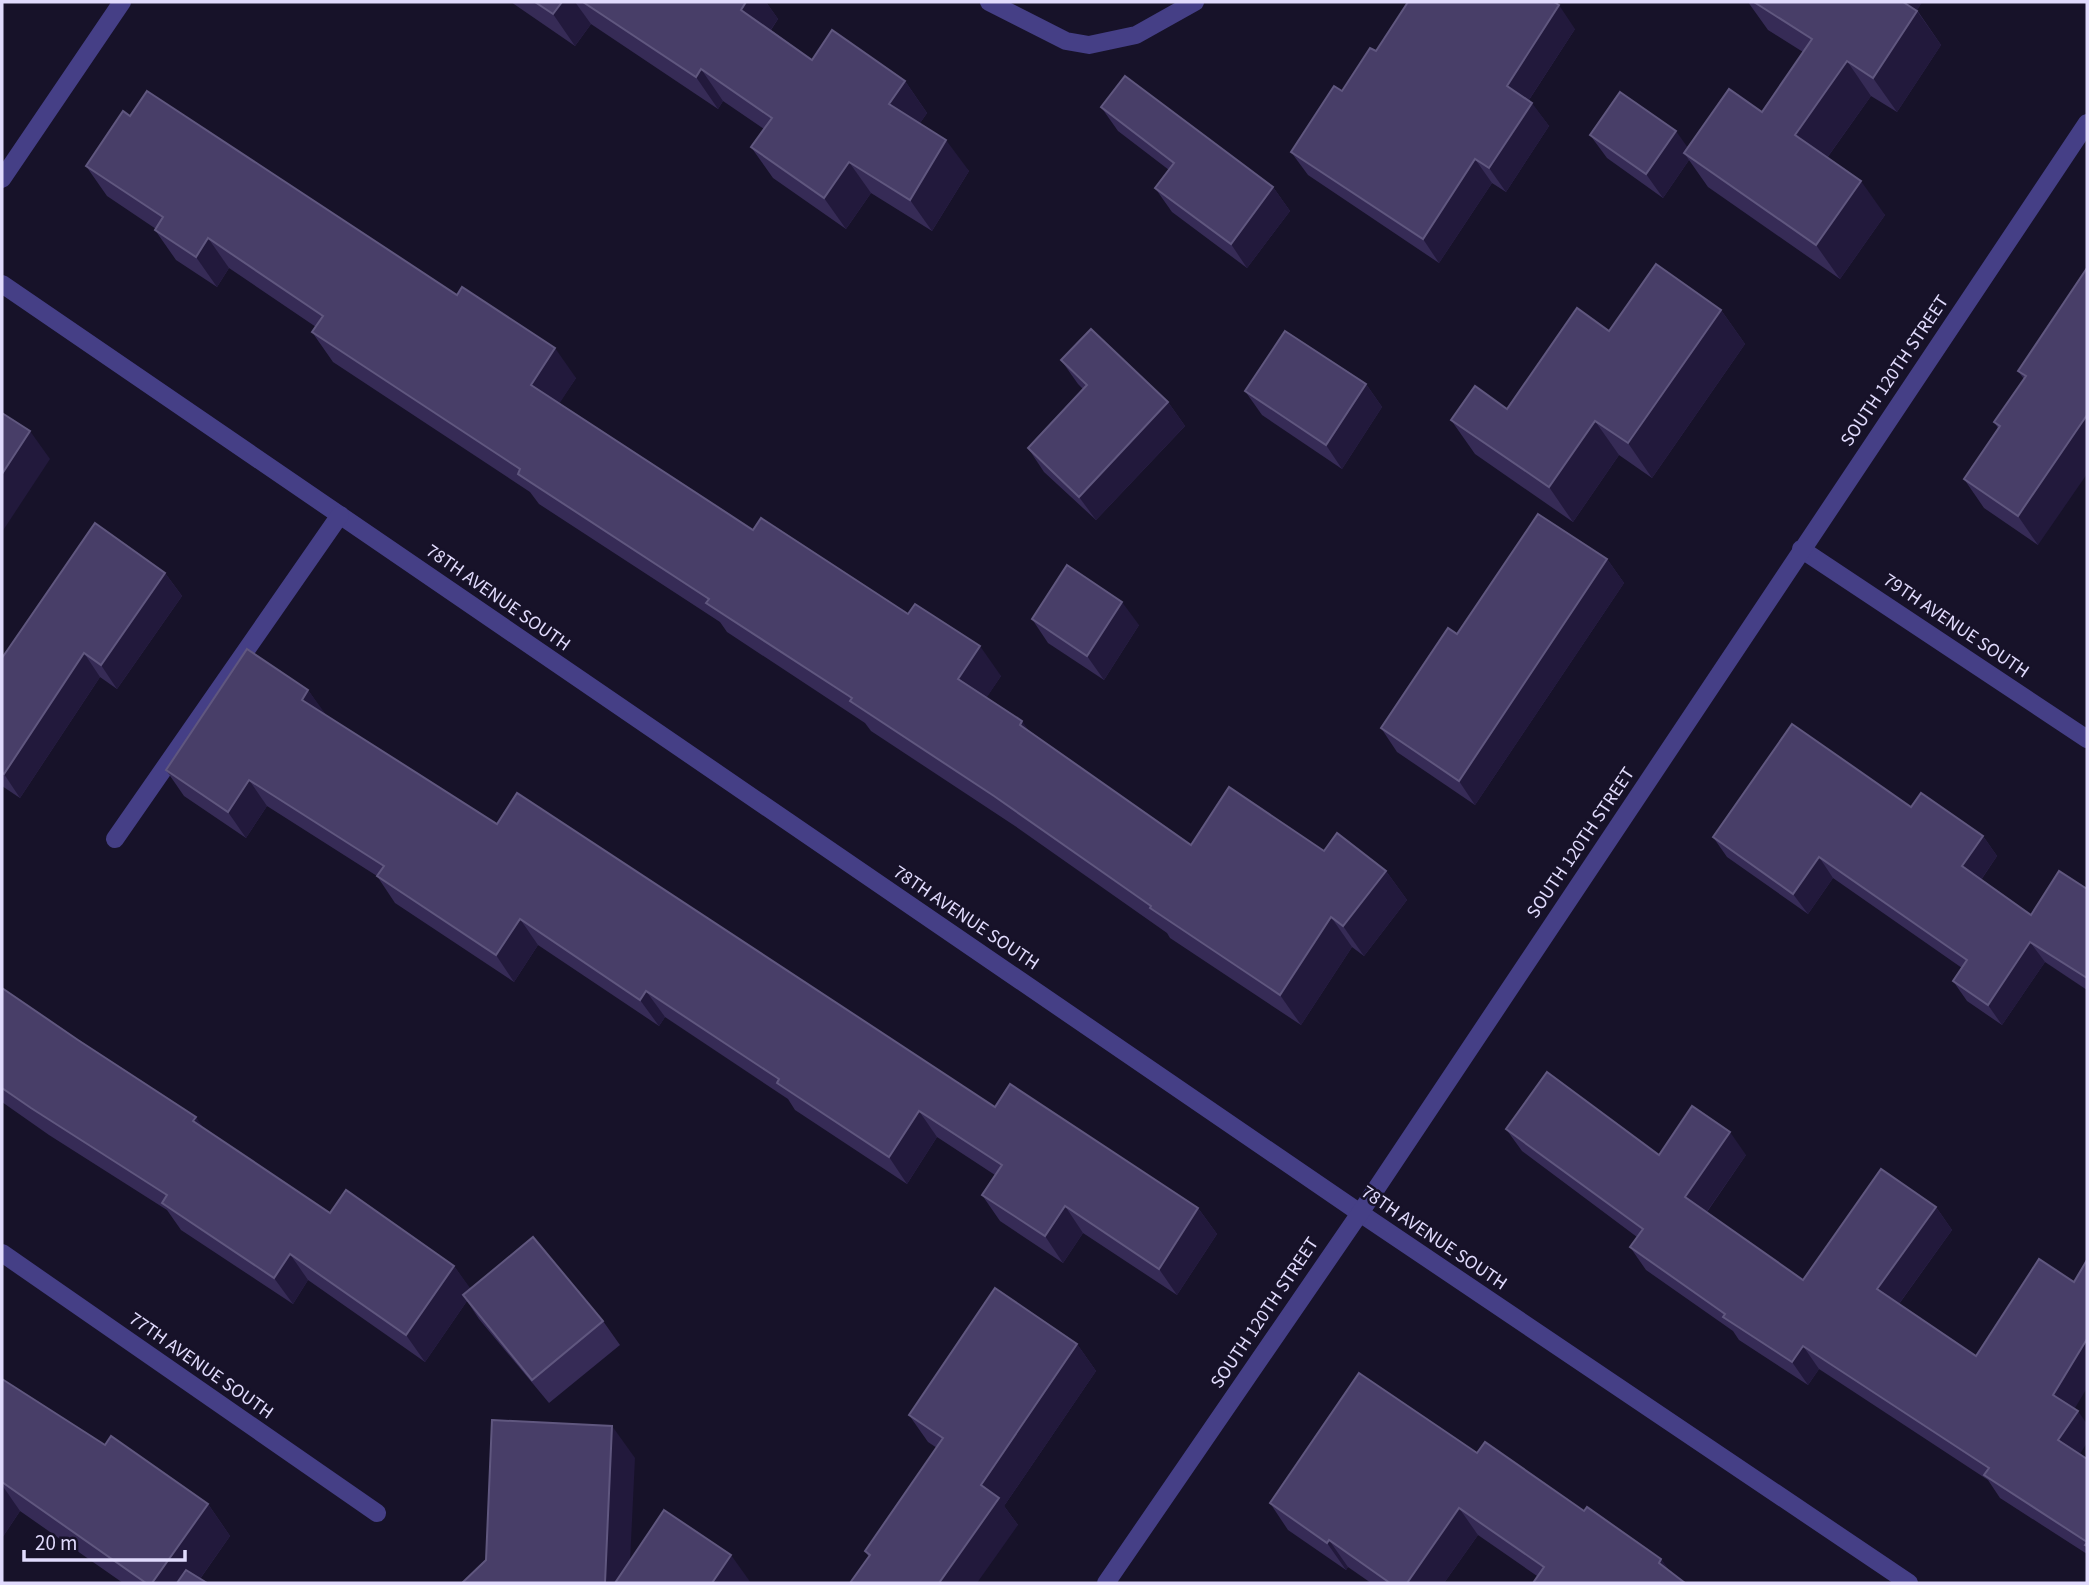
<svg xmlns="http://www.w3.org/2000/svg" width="2089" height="1585" font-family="'Source Sans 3',sans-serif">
<rect width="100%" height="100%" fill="#171229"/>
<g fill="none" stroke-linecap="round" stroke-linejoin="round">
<g stroke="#453f86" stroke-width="18">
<path d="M989,2l77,39 23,4 47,-10 59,-33"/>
<path d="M2,179l120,-177"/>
<path d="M2,284l1358,929 549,370"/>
<path d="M1801,549l286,190"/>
<path d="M115,839l225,-324"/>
<path d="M2,1253l375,260"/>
<path d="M1106,1583l254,-370 727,-1090"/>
</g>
</g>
<g fill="#362b56">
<path d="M511,2h255l12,17 -7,11 41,30 93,21 22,32 -7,10 49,48 -37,60 -61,-38 -25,36 -73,-51 -22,-31 13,-18 -41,-28 -5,8 -127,-85 -16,22z"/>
<path d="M1748,2h174l-5,8 24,35 -44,67 -26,-16 -44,62 58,57 -45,64 -132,-92 -19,-27 -26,38 -56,-40 -17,-23 98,13 74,-36 41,-60 -35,-22z"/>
<path d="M1575,29l-46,71 20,26 -43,66 -14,-9 -53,80 -131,-88 -17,-23 85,-101z"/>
<path d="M1101,107l172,80 17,24 -43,57 -75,-56 -17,-24 14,-18 -51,-39z"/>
<path d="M86,166l490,212 -17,25 194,127 248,146 -15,22 43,34 162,113 133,6 62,20 21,29 -43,56 -12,-9 -51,78 -131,-87 -3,-5 -152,-107 -144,-95 -6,-8 -138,-91 -7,-10 -181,-118 -9,-12 -197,-130 -21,-30 4,-5 -87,-59 -12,19 -41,-27 -21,-30 1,-1 -49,-33z"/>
<path d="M2087,268l-49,277 -54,-37 -20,-29 34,-51 -4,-6 30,-43 -6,-8z"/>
<path d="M1721,310l24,34 -93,134 -33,-23 -46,67 -98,-68 -24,-34 56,-11 102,-78z"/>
<path d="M1061,360l107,42 17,24 -89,94 -52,-48 -16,-24 55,-59 -5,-5z"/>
<path d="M1366,384l16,23 -40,62 -80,-54 -17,-24z"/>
<path d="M1607,559l17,24 -149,222 -78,-53 -16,-24 76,-94z"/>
<path d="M165,573l17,23 -65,93 -17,-12 -80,121 -18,-12v-128z"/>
<path d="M1032,619l107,6 -35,55 -56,-37z"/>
<path d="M308,690l18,26 171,108 498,283 203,101 19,26 -40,61 -94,-62 -20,30 -63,-42 -18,-26 13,-20 -58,-38 -30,47 -112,-74 -7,-11 -123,-82 -6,9 -121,-81 -24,37 -119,-79 -18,-27 -110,-70 -21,32 -62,-42 -18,-26z"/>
<path d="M1911,807l72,29 14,20 -16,24 50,35 56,-26v101l-42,-28 -43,63 -35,-24 -14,-20 9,-13 -129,-90 -25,36 -81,-57 -14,-20z"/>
<path d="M2,988l202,141 126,84 124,53 16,23 133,32 17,24 -71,58 -70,-84 -12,-18 -42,61 -117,-82 -15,24 -112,-74 -14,-20 -118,-75 -47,-33z"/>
<path d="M1506,1129l153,26h87l-39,57 96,68 133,-73 16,23 -53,74 77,52 99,53 5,45 7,5v95l-87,-56 -12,-18 -169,-111 -11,16 -69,-45 -6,-9 -87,-61 -16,-23 7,-10 -115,-86z"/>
<path d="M1077,1344l19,27 -92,135 14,19 -149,32 -4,-6 72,-103 -9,-6 -19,-27z"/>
<path d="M2,1379l103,66 103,59 22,32 -30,43 7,4h-84l-103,-72 -18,27z"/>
<path d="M1477,1453l107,58 77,48 8,12 -132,5 -59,-41 -34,48h-73l-23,-16 -2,3 -58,-40 -18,-27z"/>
</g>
<g fill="#22193c">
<path d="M562,2h13l16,22 -16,22 -22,-32z"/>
<path d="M746,2h20l12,17 -15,22 -22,-31z"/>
<path d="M1893,2h29l-11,19 6,-10 24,34 -44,67 -24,-34z"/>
<path d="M1559,5l16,24 -52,80 -16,-23z"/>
<path d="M1847,61l24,35 -52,73 -24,-34z"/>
<path d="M701,69l22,32 -5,8 -22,-32z"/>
<path d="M905,81l22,32 -16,23 -22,-32z"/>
<path d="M1532,103l17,23 -43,66 -17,-24z"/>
<path d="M1676,131l17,24 -9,-2 5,7 -26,38 -17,-24z"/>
<path d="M946,140l23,31 -37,60 -22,-31z"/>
<path d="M1475,159l17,24 -53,80 -16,-24z"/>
<path d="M849,162l22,31 -25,36 -22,-31z"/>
<path d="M1861,181l24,34 -45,64 -24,-34z"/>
<path d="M1273,187l17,24 -43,57 -16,-24z"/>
<path d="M208,238l21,30 -12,19 -21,-30z"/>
<path d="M1721,310l24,34 -93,134 -24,-35z"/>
<path d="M555,348l21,30 -24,37 -21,-30z"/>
<path d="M1366,384l16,23 -40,62 -16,-24z"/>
<path d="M1168,402l17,24 -89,94 -17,-23z"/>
<path d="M2087,415v59l-49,71 -20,-29z"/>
<path d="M1595,421l24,34 -46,67 -24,-35z"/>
<path d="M30,431l20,28 -48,73v-58z"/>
<path d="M1607,559l17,24 -149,222 -16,-24z"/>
<path d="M165,573l17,23 -65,93 -16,-24z"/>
<path d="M1122,602l17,23 -35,55 -17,-24z"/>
<path d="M980,646l21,30 -22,33 -21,-30z"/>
<path d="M84,653l16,24 -80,121 -16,-24z"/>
<path d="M308,690l19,26 -25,-16z"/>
<path d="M1022,721l21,30 -23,-26z"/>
<path d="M249,780l18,26 -21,32 -18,-26z"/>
<path d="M1983,836l14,20 -21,31 -14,-21z"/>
<path d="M1819,857l14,21 -25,36 -15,-20z"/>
<path d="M1386,871l21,29 -43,56 -21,-30z"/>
<path d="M1331,917l21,30 -51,78 -21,-30z"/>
<path d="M520,919l18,26 -24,37 -18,-27z"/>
<path d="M2030,942l15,20 -43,63 -14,-20z"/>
<path d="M646,991l19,26 -6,9 -19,-26z"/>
<path d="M919,1111l18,26 -30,47 -18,-27z"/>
<path d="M196,1117l18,26 -21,-22z"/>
<path d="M1730,1132l16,23 -45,65 -16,-23z"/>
<path d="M1065,1206l18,27 -20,30 -18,-27z"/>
<path d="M1936,1207l16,23 -59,82 -16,-23z"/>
<path d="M1198,1208l19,26 -40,61 -18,-26z"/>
<path d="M290,1254l18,26 -15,24 -19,-26z"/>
<path d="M454,1266l19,26 -10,3 4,6 -42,61 -19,-27z"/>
<path d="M2087,1339v49l-18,30 -16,-23z"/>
<path d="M1077,1344l19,27 -92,135 14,19 -41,58h-38l42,-98z"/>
<path d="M1803,1346l16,23 -11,16 -16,-23z"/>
<path d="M2078,1411l9,13v19l-13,20 -16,-23z"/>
<path d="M612,1426l23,32 -6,125h-24z"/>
<path d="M2,1485l18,26 -18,27z"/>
<path d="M208,1504l22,32 -33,47h-45z"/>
<path d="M1459,1508l19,27 -34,48h-37z"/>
<path d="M1329,1540l19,27 -2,3 -19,-27z"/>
<path d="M731,1555l20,28h-39z"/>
<path d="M1661,1559l17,24 -19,-20z"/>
</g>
<g fill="#483e68" stroke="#60577f" stroke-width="2">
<path d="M535,2h27l-9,12z"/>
<path d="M583,2h163l-5,8 71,50 20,-30 73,51 -16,23 57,36 -36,60 -61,-38 -25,36 -73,-51 21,-29 -71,-49 -5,8z"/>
<path d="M1408,2h146l5,3 -52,81 25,17 -43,65 -14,-9 -52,80 -132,-87 43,-66 8,5 28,-43 6,3z"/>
<path d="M1754,2h149l14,9 -44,67 -26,-17 -52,74 66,46 -45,64 -132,-92 45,-64 33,23 50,-73z"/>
<path d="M1125,76l148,111 -42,57 -76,-56 19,-25 -73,-56z"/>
<path d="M147,91l310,204 5,-8 93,61 -24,37 222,145 8,-12 147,96 7,-10 65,42 -22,33 64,42 -2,4 171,120 38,-58 95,64 13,-18 49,38 -43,55 -12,-9 -51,78 -130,-87 1,-2 -157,-110 -144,-95 2,-3 -146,-95 3,-4 -191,-125 2,-5 -208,-137 11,-16 -115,-78 -12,19 -41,-27 8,-13 -77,-51 37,-55 7,5z"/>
<path d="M1620,92l56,39 -30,43 -56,-39z"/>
<path d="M1656,264l65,46 -93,133 -33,-22 -46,66 -98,-67 24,-34 32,23 70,-101 32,23z"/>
<path d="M2087,268v147l-69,101 -54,-37 36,-53 -6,-4 32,-46 -8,-5z"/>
<path d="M1091,329l77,73 -89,95 -51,-49 59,-63 -26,-25z"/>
<path d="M1285,331l81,53 -40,61 -81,-54z"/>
<path d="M2,413l28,18 -28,43z"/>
<path d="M1538,514l69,45 -148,222 -78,-53 67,-100 9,6z"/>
<path d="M95,523l70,50 -64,92 -17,-12 -80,121 -2,-1v-115z"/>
<path d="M1067,565l55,37 -35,54 -55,-37z"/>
<path d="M247,649l61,41 -6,10 195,124 20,-31 478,314 15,-23 188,124 -39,61 -94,-63 -20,30 -63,-41 20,-30 -83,-54 -30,46 -112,-74 2,-4 -133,-88 -6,9 -120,-81 -24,36 -119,-79 7,-10 -135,-86 -21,32 -62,-42z"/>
<path d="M1792,724l119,83 10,-14 62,43 -21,30 69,49 28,-44 28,18v89l-57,-36 -42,63 -35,-24 14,-21 -148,-103 -26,37 -80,-57z"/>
<path d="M2,988l76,52 118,77 -3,4 137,92 16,-23 108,76 -48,69 -116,-81 -16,24 -112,-75 5,-8 -136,-87 -29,-20z"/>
<path d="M1547,1072l112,83 33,-49 38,26 -45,65 118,83 78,-111 55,38 -59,82 99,67 63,-97 35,23 13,-22v79l-34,56 25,16 -20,29 29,19v87l-2,-1 2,-3 -103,-67 5,-7 -186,-122 -11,16 -69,-45 2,-3 -95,-67 13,-18 -137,-100z"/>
<path d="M533,1237l70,84 -71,59 -69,-85z"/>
<path d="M995,1288l82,56 -96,141 18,13 -60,85h-89l20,-28 -5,-4 78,-113 -34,-23z"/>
<path d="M1359,1373l118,80 8,-11 99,69 3,-4 74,52 -2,4 26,20h-152l11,-16 -85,-59 -52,75h-17l-61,-43 -2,3 -57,-40z"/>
<path d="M2,1379l103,66 6,-9 97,68 -56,79h-6l-144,-101z"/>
<path d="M492,1420l120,6 -7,157h-143l24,-23z"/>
<path d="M664,1510l67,45 -19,28h-97z"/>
<path d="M186,1570l21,13h-30z"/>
</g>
<g text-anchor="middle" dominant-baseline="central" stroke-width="5" stroke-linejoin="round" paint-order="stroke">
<g font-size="19" fill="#e1dbfd" stroke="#171229">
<text transform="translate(1895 371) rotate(-56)">SOUTH 120TH STREET</text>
<text transform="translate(498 598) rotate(35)">78TH AVENUE SOUTH</text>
<text transform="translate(1956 626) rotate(34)">79TH AVENUE SOUTH</text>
<text transform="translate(1581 843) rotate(-56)">SOUTH 120TH STREET</text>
<text transform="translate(966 918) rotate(34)">78TH AVENUE SOUTH</text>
<text transform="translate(1434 1238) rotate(34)">78TH AVENUE SOUTH</text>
<text transform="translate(1265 1313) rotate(-56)">SOUTH 120TH STREET</text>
<text transform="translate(201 1366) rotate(35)">77TH AVENUE SOUTH</text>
</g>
</g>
<rect width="2089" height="1585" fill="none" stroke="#e1dbfd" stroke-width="7"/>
<path d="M24 1550v10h161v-10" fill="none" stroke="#e1dbfd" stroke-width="3.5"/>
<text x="35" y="1550" font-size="21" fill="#e1dbfd" stroke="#171229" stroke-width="5" paint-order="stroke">20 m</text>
</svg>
